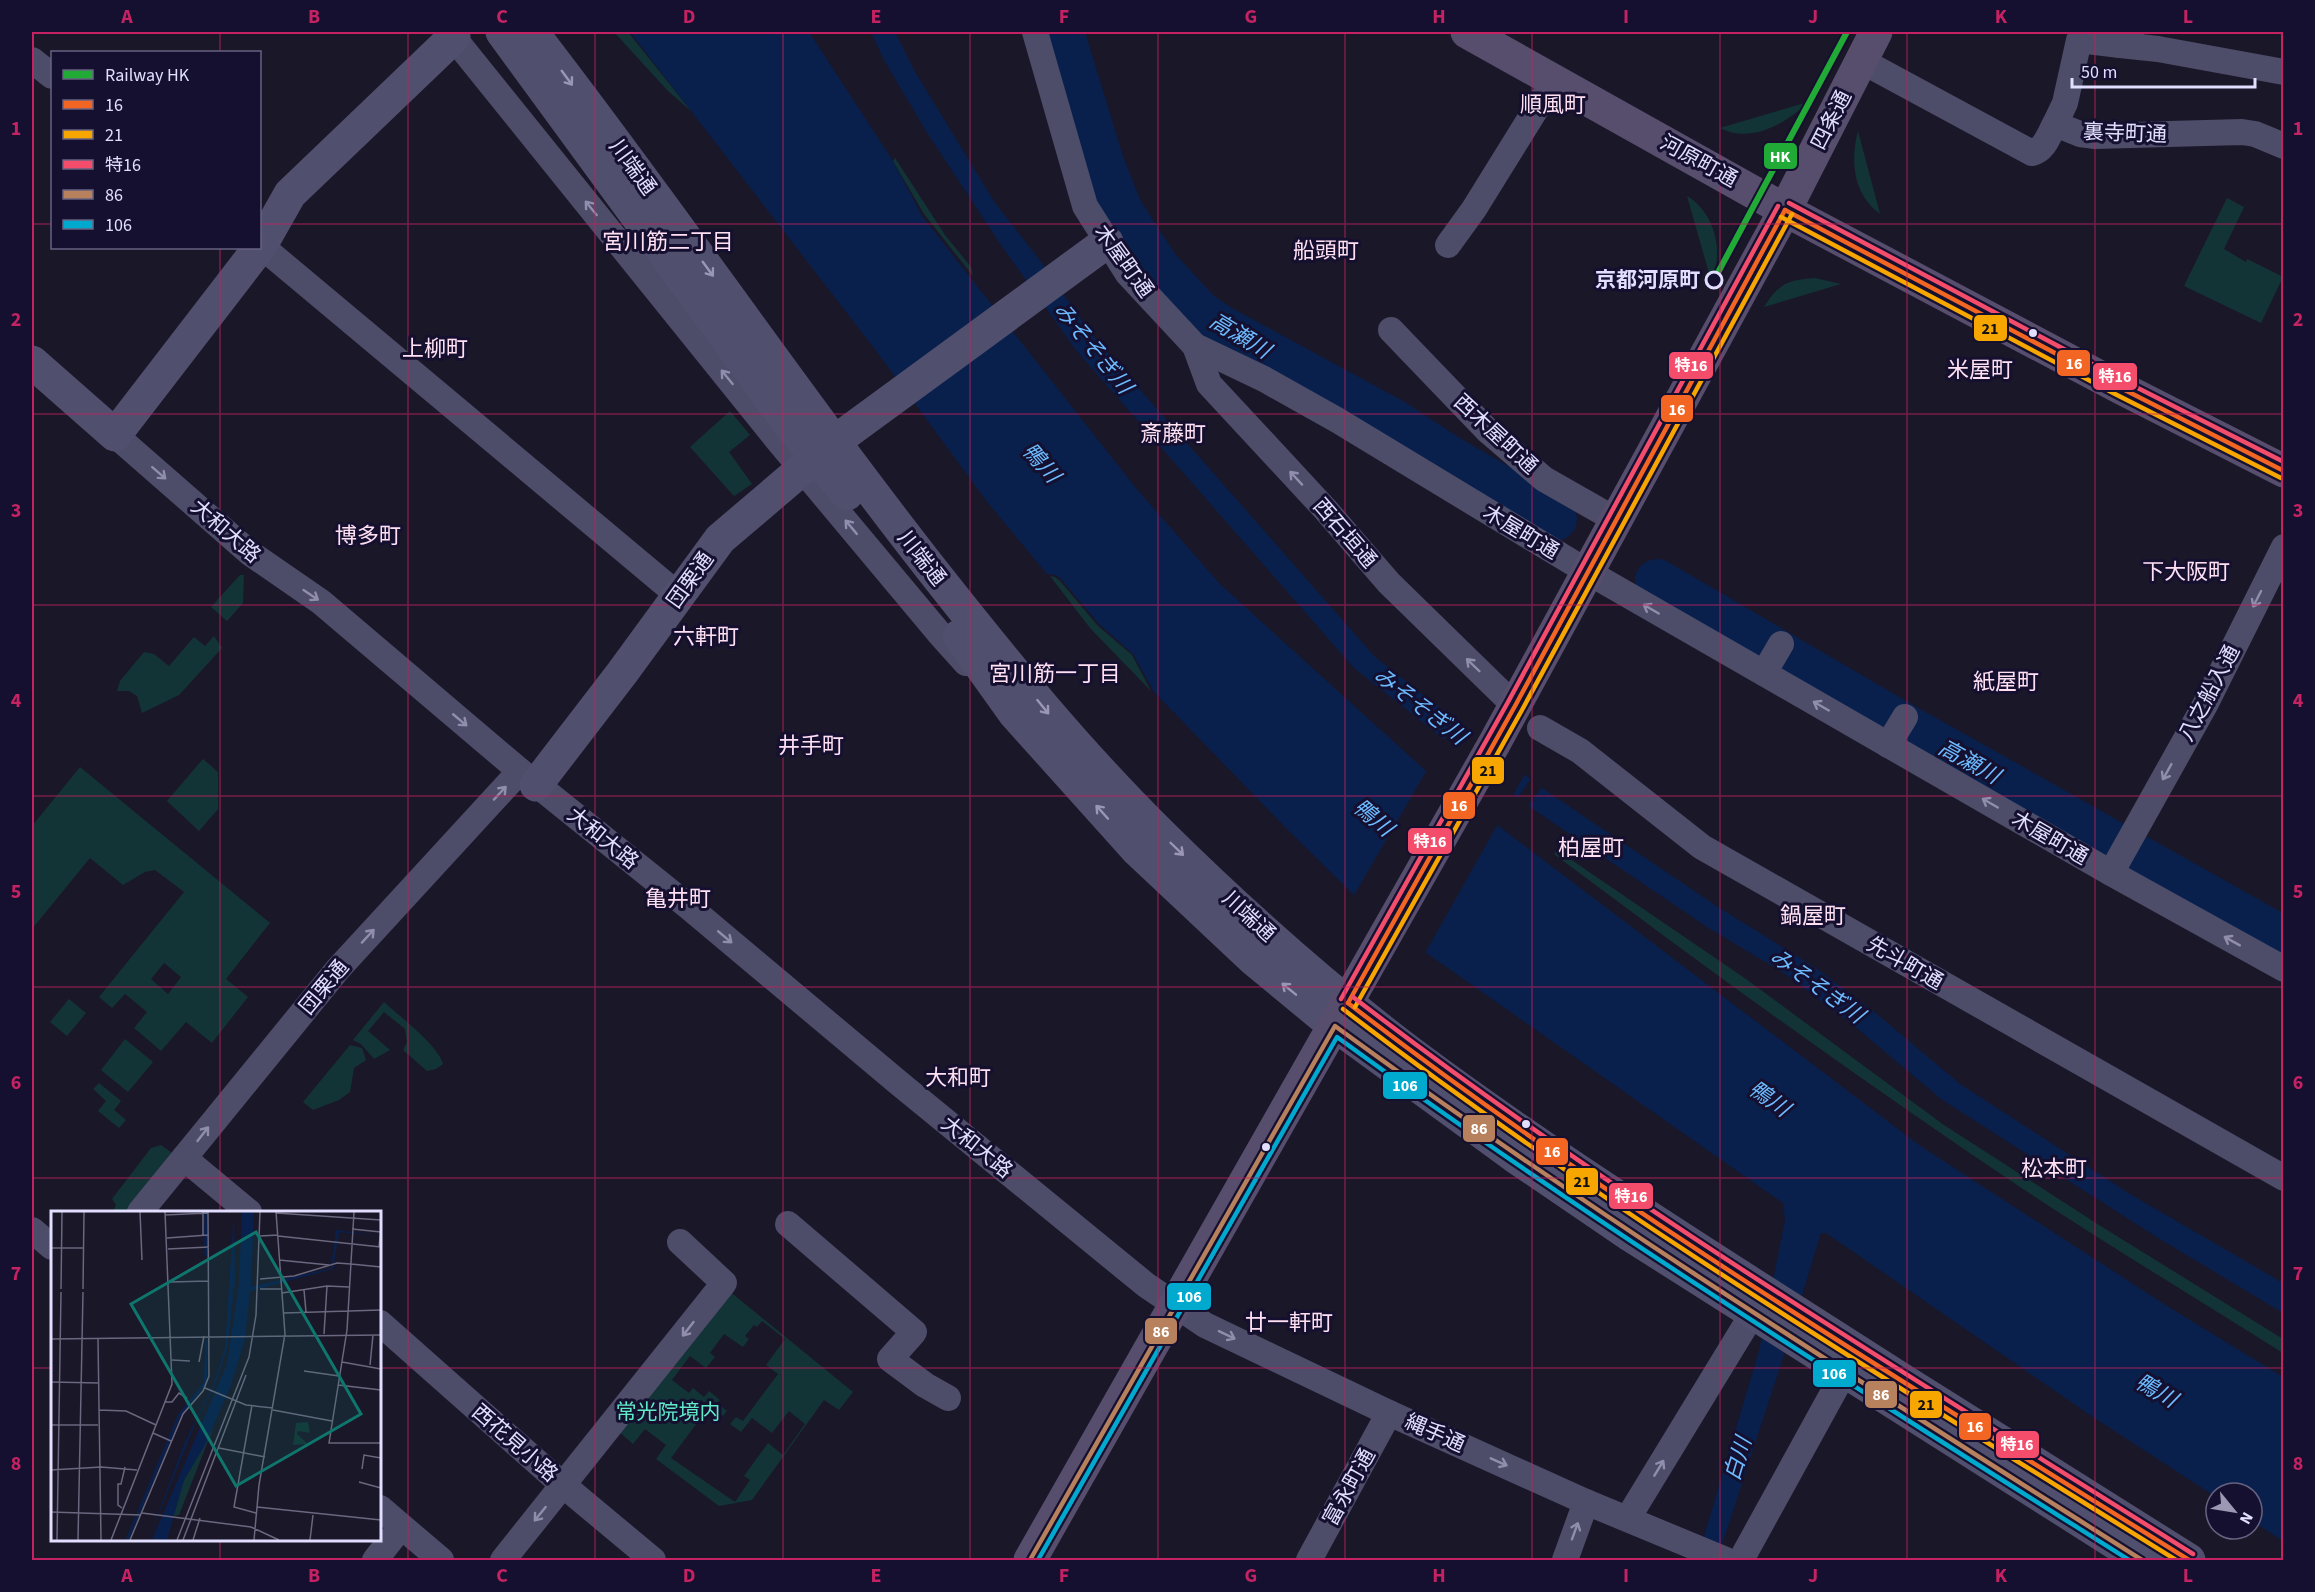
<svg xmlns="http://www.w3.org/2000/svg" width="2315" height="1592" font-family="'Source Sans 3','Noto Sans JP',sans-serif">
<rect width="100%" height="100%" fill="#1a1728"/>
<g fill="#133436" fill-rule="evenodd">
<path d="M614,32h14l63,79 -23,-20z"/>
<path d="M1808,102c-22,22 -58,42 -88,26z"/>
<path d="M1858,131l22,83c-27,-20 -30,-53 -22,-83z"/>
<path d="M895,158l50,77 26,32 2,9 -49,-62 -31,-53z"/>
<path d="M1687,196c27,16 38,56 24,84z"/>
<path d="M2227,198l17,9 -20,42 22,13 1,-3 36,18 -22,46 -77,-37z"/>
<path d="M1815,278l26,6 -77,23c15,-24 24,-27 51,-29z"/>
<path d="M730,411l20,24 -21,17 23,32 -18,12 -44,-49z"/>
<path d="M240,575h4l-1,28 -16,18 -16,-14z"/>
<path d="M1050,576l5,1 5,4 38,45 34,29 19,36 -61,-63z"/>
<path d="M214,636l8,12 -43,47 -37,18 -5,-17 -8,-5h-12l3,-10 24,-29 10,2 15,12 25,-29 11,9z"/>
<path d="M203,759l15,13v37l-19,22 -32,-30z"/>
<path d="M80,767l190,156 -44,56 22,18 -36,46 -26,-21 -25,29 -27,-23 13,-16 -22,-18 -13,14 -13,-11 85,-105 -29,-22 -10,2 -22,13 -33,-27 -58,71v-103zM164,963l17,14 -13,17 -17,-15z"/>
<path d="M1557,850l189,129 198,146 155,100 184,114v14c-86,-54 -175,-108 -260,-164 -160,-107 -316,-220 -469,-335z"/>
<path d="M69,999l17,14 -19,23 -17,-14z"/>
<path d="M384,1002c15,14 54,43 59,62l-7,5 -9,2 -24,-21 4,-8 -2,-13 -21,-17 -16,19 22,19 -16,9 -13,-15 -8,-4z"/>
<path d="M125,1039l28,23 -25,30 -27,-22z"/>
<path d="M350,1045l12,3 4,12 -12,8 -4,24 -11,8 -26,10 -10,-8z"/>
<path d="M99,1083l22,18 -7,9 12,10 -7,8 -21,-17 8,-10 -13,-12z"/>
<path d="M161,1145l11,8 -46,59h-13l3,-7 -4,-6 39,-51z"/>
<path d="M728,1290l125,102 -14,18 -15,-10 -72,100 -33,6 -63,-47 10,-14 -21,-16 -12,15 -15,-13zM762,1321l23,18 -19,26 12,9 -35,47 -7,-4 -6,7 11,8 11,-14 20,15 17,-22 16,13 -22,31 -15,-12 -24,33 6,4 -15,22 -64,-44 34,-46 -8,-6 4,-6 22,16 4,-5 -10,-8 3,-3 -11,-9 -5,6 -11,-9 -4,5 -17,-13 18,-24 16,12 9,-11 -5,-4 14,-19 19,13 6,-8 -4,-3 9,-11 3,2z"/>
</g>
<g fill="#09204d">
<path d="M630,32h179l84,129 29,55 213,271 85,97 206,187 493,374 248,161 116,71v164l-31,-20v-28h-36v4l-123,-80 -267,-184h-5l-40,131 -64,196h-20l62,-209 26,-131 -2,-17 -358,-251 -71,-57 -69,-68 -131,-135 -21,-38 -34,-30 -38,-45 -5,-4 -9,-1 -59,-71 -111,-151z"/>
<path d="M871,32h24l19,38 81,133 47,60 50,72 283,322 167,131 176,119 98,61 61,46 83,70 170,110 153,89v30l-128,-77 -214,-137 -89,-75 -65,-49 -80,-48 -177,-120 -176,-139 -278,-318 -75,-105 -75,-114 -42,-71z"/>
</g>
<g fill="#1a1728">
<path d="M1457,718l69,54 -14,25 -69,-55z"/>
<path d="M1428,768l70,56 -74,131 -71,-58z"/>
<path d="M1532,777l11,8 -16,23 -11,-8z"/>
</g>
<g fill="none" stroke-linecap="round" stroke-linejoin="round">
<g stroke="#09204d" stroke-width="44">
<path d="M1062,32l40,131 19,48 37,57 42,45 19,13 173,94 55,36 108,63"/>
<path d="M1657,581l238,139 389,219"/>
</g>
<g stroke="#4d4c69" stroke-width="26">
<path d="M449,32l327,406 163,195 27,30"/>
<path d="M1035,32l50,174 43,68 67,72 69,33 73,41 251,152 523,301 173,96"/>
<path d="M2120,45l38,4 126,23"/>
<path d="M32,60l20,16"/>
<path d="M1860,60l172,93c13,-3 17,-19 23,-29l25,10 15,2 147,-4 13,2 29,12"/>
<path d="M2055,124l10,-21 14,-63 41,5 11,-10"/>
<path d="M260,245l418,350"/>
<path d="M1448,245l26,-36 80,-129"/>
<path d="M1391,330l97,101 56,48 72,41"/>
<path d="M1195,346l14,38 116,125 64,74 126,123"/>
<path d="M115,435l135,118 71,49 199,169 169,136 211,177 246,201 59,40 184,88 197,89 140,58"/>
<path d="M1764,673l17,-29"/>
<path d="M1540,728l40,23 122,96 582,331"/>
<path d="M1888,745l17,-28"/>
<path d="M2111,873l94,-168 79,-158"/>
<path d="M184,1158l65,54"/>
<path d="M140,1212l198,-243 182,-198"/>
<path d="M788,1224l126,108 -24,27 35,26 23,13"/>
<path d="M32,1230l20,17"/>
<path d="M380,1323l183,162 90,75"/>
<path d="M380,1508l61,52"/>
<path d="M1628,1518l125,-205"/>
<path d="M375,1560l26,-33"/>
<path d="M503,1560l221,-277 -44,-41"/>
<path d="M1309,1560l80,-147"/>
<path d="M1565,1560l21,-58"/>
<path d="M1741,1560l104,-189"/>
</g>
<g stroke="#514f6e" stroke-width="33">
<path d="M502,32l289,395 56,67"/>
<path d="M532,32c138,178 264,365 404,543 71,90 143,178 225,259 79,78 162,152 250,219 107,80 220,153 332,225 148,95 297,189 446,282"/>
<path d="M260,247l30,-53 164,-157"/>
<path d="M32,362l83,73 144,-187"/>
<path d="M959,636l55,77 123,137 116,109 69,57 192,140 116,79 512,325"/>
<path d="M536,785l86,-112 98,-134 114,-97 273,-200"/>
</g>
<g stroke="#574d6d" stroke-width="33">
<path d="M1467,32l318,178 334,177 165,84"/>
<path d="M1030,1560l464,-816 291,-534 91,-178"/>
</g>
<g stroke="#15102f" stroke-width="9">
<g id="bus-1">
<path d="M1785,210l334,177 165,84"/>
<path d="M1348,1003c266,205 556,379 841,557"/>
<path d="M1348,1003l167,-297 270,-496"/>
</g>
</g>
<g stroke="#15102f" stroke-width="9">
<g id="bus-2">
<path d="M1781,217l334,177 166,84"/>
<path d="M1355,1007l167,-297 270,-496"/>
<path d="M1343,1009c264,203 551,375 833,551"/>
</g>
</g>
<g stroke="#15102f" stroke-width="9">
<g id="bus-3">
<path d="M1789,203l333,177 162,82"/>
<path d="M1353,997c266,205 556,378 840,557"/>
<path d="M1341,999l167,-297 270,-496"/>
</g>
</g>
<g stroke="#15102f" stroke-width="9">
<path id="bus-4" d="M1030,1560l305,-534c261,191 534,361 807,534"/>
</g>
<g stroke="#15102f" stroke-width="9">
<path id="bus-5" d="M1038,1560l299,-523c256,187 524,354 792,523"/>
</g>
<use href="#bus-1" stroke="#f26522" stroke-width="4.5"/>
<use href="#bus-2" stroke="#f7a600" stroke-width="4.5"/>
<use href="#bus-3" stroke="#f44d6c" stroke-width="4.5"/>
<use href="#bus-4" stroke="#b6815c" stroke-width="4.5"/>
<use href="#bus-5" stroke="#00a9ce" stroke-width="4.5"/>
<g stroke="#15102f" stroke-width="10">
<path id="rail-1" d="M1714,280l133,-248"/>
</g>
<use href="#rail-1" stroke="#21ab36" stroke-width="6"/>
</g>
<defs><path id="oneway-shaft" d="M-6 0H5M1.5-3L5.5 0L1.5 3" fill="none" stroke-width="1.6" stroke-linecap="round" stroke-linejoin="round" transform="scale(1.5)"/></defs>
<g stroke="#9a96b6">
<use href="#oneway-shaft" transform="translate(567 78) rotate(54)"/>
<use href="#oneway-shaft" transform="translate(708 269) rotate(54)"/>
<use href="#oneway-shaft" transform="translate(1043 707) rotate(51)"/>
<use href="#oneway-shaft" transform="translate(1102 812) rotate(-132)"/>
<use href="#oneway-shaft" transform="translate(1177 849) rotate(44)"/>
<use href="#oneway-shaft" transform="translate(1289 989) rotate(-141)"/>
</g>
<g stroke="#908eac">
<use href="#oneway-shaft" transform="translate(591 208) rotate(-129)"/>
<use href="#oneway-shaft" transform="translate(727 377) rotate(-129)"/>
<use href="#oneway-shaft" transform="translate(159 473) rotate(41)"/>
<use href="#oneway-shaft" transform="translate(1296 478) rotate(-133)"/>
<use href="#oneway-shaft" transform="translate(851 527) rotate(-130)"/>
<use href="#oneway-shaft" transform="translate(311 595) rotate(34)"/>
<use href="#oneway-shaft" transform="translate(2257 599) rotate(117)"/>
<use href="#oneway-shaft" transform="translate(1651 609) rotate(-150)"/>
<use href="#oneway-shaft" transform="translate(1473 665) rotate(-136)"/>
<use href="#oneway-shaft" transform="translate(1821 706) rotate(-150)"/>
<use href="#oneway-shaft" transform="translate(460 720) rotate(40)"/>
<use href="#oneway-shaft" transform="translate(2167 772) rotate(119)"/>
<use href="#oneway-shaft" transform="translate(500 793) rotate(-47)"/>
<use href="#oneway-shaft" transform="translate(1990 803) rotate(-150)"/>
<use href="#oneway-shaft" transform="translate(368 936) rotate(-47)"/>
<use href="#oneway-shaft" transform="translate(725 937) rotate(40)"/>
<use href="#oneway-shaft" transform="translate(2232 941) rotate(-151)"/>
<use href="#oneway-shaft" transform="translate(203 1134) rotate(-52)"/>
<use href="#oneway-shaft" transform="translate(688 1329) rotate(128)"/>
<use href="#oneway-shaft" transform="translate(1227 1335) rotate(26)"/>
<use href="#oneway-shaft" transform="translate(1499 1462) rotate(24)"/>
<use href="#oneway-shaft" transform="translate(1659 1468) rotate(-59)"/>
<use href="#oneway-shaft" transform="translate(540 1514) rotate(129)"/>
<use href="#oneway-shaft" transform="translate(1575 1531) rotate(-70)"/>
</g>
<path fill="none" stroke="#c42263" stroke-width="1.5" stroke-opacity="0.55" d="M220,32v20M408,32v1528M595,32v1528M783,32v1528M970,32v1528M1158,32v1528M1345,32v1528M1532,32v1528M1720,32v1528M1907,32v1528M2095,32v1528M32,224h20M260,224h2024M220,248v964M32,414h2252M32,605h2252M32,796h2252M32,987h2252M32,1178h2252M32,1368h20M380,1368h1904M220,1540v20"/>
<circle fill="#15102f" stroke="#e2deff" stroke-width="3" cx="1714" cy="280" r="8"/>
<g fill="#e2deff" stroke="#15102f" stroke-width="2">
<circle cx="2033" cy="333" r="5"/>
<circle cx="1526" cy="1124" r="5"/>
<circle cx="1266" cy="1147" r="5"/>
</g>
<g text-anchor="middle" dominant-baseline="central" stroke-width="6" stroke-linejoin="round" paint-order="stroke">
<g font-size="21" fill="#e2deff" stroke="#15102f">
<text transform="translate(1831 120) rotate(-63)">四条通</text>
<text transform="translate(2125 133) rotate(2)">裏寺町通</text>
<text transform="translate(1699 161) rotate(29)">河原町通</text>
<text transform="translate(633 167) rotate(54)">川端通</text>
<text transform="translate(1124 261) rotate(54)">木屋町通</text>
<text transform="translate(1496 434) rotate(43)">西木屋町通</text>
<text transform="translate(226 531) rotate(41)">大和大路</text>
<text transform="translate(1521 532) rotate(31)">木屋町通</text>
<text transform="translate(1345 533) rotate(49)">西石垣通</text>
<text transform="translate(922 558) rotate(52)">川端通</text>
<text transform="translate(690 580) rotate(-54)">団栗通</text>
<text transform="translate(2209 693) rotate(-62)">八之船入通</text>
<text transform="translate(603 838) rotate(39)">大和大路</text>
<text transform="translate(2050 838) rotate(30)">木屋町通</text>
<text transform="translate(1249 916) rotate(43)">川端通</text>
<text transform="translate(1905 963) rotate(30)">先斗町通</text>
<text transform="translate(324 987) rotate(-50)">団栗通</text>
<text transform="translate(977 1147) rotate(39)">大和大路</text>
<text transform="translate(1435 1433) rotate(24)">縄手通</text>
<text transform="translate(515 1443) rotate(41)">西花見小路</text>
<text transform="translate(1349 1487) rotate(-61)">富永町通</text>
</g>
<g font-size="21" font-weight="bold" fill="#e2deff" stroke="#15102f" text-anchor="end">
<text x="1700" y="280">京都河原町</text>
</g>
<g font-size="21" fill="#5feac8" stroke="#15102f">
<text x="668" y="1412">常光院境内</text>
</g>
<g font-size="22" fill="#ffe0f3" stroke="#15102f">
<text x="1553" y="105">順風町</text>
<text x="668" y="242">宮川筋二丁目</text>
<text x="1326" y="251">船頭町</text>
<text x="435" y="349">上柳町</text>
<text x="1980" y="370">米屋町</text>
<text x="1173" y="434">斎藤町</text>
<text x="368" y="536">博多町</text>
<text x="2186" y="572">下大阪町</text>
<text x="706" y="637">六軒町</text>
<text x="1055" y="674">宮川筋一丁目</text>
<text x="2006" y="682">紙屋町</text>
<text x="811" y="746">井手町</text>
<text x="1591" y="848">柏屋町</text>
<text x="678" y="899">亀井町</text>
<text x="1813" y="916">鍋屋町</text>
<text x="958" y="1078">大和町</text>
<text x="2054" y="1169">松本町</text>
<text x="1289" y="1323">廿一軒町</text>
</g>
<g font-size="22" font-style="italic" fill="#6cbaff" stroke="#15102f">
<text transform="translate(1240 336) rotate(31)">高瀬川</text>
<text transform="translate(1093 348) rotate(51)">みそそぎ川</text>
<text transform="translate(1041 463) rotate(49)">鴨川</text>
<text transform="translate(1420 706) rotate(38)">みそそぎ川</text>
<text transform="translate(1969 762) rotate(29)">高瀬川</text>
<text transform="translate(1373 818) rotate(40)">鴨川</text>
<text transform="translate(1817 986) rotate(36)">みそそぎ川</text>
<text transform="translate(1769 1099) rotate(35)">鴨川</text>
<text transform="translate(2156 1391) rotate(30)">鴨川</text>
<text transform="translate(1738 1459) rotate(-73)">白川</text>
</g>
</g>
<g transform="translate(51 1211)">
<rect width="330" height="330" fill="#1a1728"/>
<path d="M257,211l2,11 -12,-2 -1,3 11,10 -15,1 3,-22zM163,215l-35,89 -7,1 12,-36z" fill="#133436"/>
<path d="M183,1l1,70 -8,67 -12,36 -19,37 -48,118 36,-96 29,-59 12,-37zM191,1h12l-3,75 80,-19 5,-38 45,6 -42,-4 -6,37 -83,22 -5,48 -14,46 -26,60 -21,35 -17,60h-15l75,-176 12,-81z" fill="#09204d"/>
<path fill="none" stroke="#09204d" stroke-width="3" d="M154,1l1,44M76,329l52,-124 26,-33 2,-43"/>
<path fill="none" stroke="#6a677e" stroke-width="1.5" d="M89,1l2,48M152,1v23M303,1l-7,118 -18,113h52M225,2l105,7M114,4l43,-2M301,18l29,3M209,25l18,-1M227,25l103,11M116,27l41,-3M328,36l2,-19M0,37h32M117,38l41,-2M228,49l50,5M300,53l30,3M209,68l34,-3 43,-13 14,1M119,71l39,-1M10,78l1,-77M32,78l1,-77M209,78h21M253,79l2,22M231,82l45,-7 22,1M233,102l97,-3M273,123l3,-48M0,128l330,-4M47,128l3,201M121,149l18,1M148,151l5,-26M291,151l39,7M319,154l3,-30M253,160l35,5M0,171l48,1M287,174l43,5M154,177l41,17 27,3M114,191h7l7,-9 8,5M201,194l-18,102 22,6M48,199l27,1 30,14M222,199l59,11M0,214h47M102,222l18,8M168,237l46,9M311,258l2,-14 17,3M0,259l50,-3 36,3M308,271l22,6M206,296l124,13M71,297l-4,-3v-21h3l4,-17M0,301l90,3M91,302l109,14 28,13M6,329l4,-248M27,329l5,-248M60,329l61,-156 -7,-172M79,329l53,-126 20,-23 6,-15 -1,-164M126,329l72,-183 7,-42 4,-103M132,329l63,-165M142,329l7,-22M203,329l5,-55 26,-151 -9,-122M259,329l3,-25"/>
<path fill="#0f766e" fill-opacity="0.15" stroke="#0f766e" stroke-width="3" d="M205,21l105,182 -125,72 -105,-182z"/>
<rect width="330" height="330" fill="none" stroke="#e2deff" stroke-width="3"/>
</g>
<g stroke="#15102f" stroke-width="2">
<rect x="1763" y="142" width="35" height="28" rx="6" fill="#21ab36"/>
<rect x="1973" y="314" width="35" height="28" rx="6" fill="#f7a600"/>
<rect x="2056" y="349" width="35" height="28" rx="6" fill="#f26522"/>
<rect x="1668" y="351" width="46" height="29" rx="6" fill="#f44d6c"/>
<rect x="2092" y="362" width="46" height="29" rx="6" fill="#f44d6c"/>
<rect x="1660" y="394" width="34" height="29" rx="6" fill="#f26522"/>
<rect x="1471" y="756" width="34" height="29" rx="6" fill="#f7a600"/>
<rect x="1442" y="791" width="34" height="29" rx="6" fill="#f26522"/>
<rect x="1407" y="827" width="46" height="28" rx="6" fill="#f44d6c"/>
<rect x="1382" y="1071" width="46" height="29" rx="6" fill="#00a9ce"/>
<rect x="1462" y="1114" width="34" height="29" rx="6" fill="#b6815c"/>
<rect x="1535" y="1137" width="34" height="29" rx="6" fill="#f26522"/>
<rect x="1565" y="1167" width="34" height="29" rx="6" fill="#f7a600"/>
<rect x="1608" y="1182" width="46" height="28" rx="6" fill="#f44d6c"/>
<rect x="1166" y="1282" width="46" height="29" rx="6" fill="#00a9ce"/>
<rect x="1144" y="1317" width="34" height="28" rx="6" fill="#b6815c"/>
<rect x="1812" y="1359" width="45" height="29" rx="6" fill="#00a9ce"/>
<rect x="1864" y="1380" width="34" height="29" rx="6" fill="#b6815c"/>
<rect x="1909" y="1390" width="34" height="29" rx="6" fill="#f7a600"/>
<rect x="1958" y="1412" width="34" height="29" rx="6" fill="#f26522"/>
<rect x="1995" y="1430" width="45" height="29" rx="6" fill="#f44d6c"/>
</g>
<g font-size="16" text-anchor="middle" font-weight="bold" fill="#fff">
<text x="1780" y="162">HK</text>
<text x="2074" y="369">16</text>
<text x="1691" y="371">特16</text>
<text x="2115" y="382">特16</text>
<text x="1677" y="415">16</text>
<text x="1459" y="811">16</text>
<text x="1430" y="847">特16</text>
<text x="1405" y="1091">106</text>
<text x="1479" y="1134">86</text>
<text x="1552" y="1157">16</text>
<text x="1631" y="1202">特16</text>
<text x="1189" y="1302">106</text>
<text x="1161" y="1337">86</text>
<text x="1834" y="1379">106</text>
<text x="1881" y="1400">86</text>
<text x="1975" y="1432">16</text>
<text x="2017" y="1450">特16</text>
</g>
<g font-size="16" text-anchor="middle" font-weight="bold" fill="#111">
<text x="1990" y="334">21</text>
<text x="1488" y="776">21</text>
<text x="1582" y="1187">21</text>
<text x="1926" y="1410">21</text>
</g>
<rect width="2315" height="1592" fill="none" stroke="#15102f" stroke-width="66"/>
<rect x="51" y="51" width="210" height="198" fill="#15102f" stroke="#676282" stroke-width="1.5"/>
<rect x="63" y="70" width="30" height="9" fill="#21ab36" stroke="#676282" stroke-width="1.5"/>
<text x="105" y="81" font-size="18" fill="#e2deff">Railway HK</text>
<rect x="63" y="100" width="30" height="9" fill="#f26522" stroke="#676282" stroke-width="1.5"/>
<text x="105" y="111" font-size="18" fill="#e2deff">16</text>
<rect x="63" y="130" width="30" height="9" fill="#f7a600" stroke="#676282" stroke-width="1.5"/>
<text x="105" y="141" font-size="18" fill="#e2deff">21</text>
<rect x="63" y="160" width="30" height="9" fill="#f44d6c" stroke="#676282" stroke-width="1.5"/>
<text x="105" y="171" font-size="18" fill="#e2deff">特16</text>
<rect x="63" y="190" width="30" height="9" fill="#b6815c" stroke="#676282" stroke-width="1.5"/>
<text x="105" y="201" font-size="18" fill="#e2deff">86</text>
<rect x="63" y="220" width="30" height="9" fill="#00a9ce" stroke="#676282" stroke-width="1.5"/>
<text x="105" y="231" font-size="18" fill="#e2deff">106</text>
<g transform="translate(2234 1511) rotate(120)"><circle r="28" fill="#15102f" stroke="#676282" stroke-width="1.5"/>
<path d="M0-4.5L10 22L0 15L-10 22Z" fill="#9c98b4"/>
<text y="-9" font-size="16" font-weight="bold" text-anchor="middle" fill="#e2deff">N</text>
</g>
<path d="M2072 78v9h183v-9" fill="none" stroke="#e2deff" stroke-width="3"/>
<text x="2081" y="78" font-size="18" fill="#e2deff" stroke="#15102f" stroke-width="4.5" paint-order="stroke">50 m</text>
<rect x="33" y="33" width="2249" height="1526" fill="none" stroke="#c42263" stroke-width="2"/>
<g font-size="20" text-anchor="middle" font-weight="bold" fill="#c42263">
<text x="127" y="23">A</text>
<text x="314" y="23">B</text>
<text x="502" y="23">C</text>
<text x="689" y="23">D</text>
<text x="876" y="23">E</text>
<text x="1064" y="23">F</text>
<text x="1251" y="23">G</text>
<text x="1439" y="23">H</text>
<text x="1626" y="23">I</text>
<text x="1813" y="23">J</text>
<text x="2001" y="23">K</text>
<text x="2188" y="23">L</text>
<text x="16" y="135">1</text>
<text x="2298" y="135">1</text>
<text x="16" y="326">2</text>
<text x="2298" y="326">2</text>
<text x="16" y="517">3</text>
<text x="2298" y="517">3</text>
<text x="16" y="707">4</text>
<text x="2298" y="707">4</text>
<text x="16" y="898">5</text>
<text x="2298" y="898">5</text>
<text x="16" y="1089">6</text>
<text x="2298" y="1089">6</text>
<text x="16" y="1280">7</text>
<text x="2298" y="1280">7</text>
<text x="16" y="1470">8</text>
<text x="2298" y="1470">8</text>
<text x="127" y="1582">A</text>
<text x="314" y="1582">B</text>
<text x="502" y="1582">C</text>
<text x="689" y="1582">D</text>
<text x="876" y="1582">E</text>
<text x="1064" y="1582">F</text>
<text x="1251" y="1582">G</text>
<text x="1439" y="1582">H</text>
<text x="1626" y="1582">I</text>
<text x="1813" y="1582">J</text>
<text x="2001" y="1582">K</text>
<text x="2188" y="1582">L</text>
</g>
</svg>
